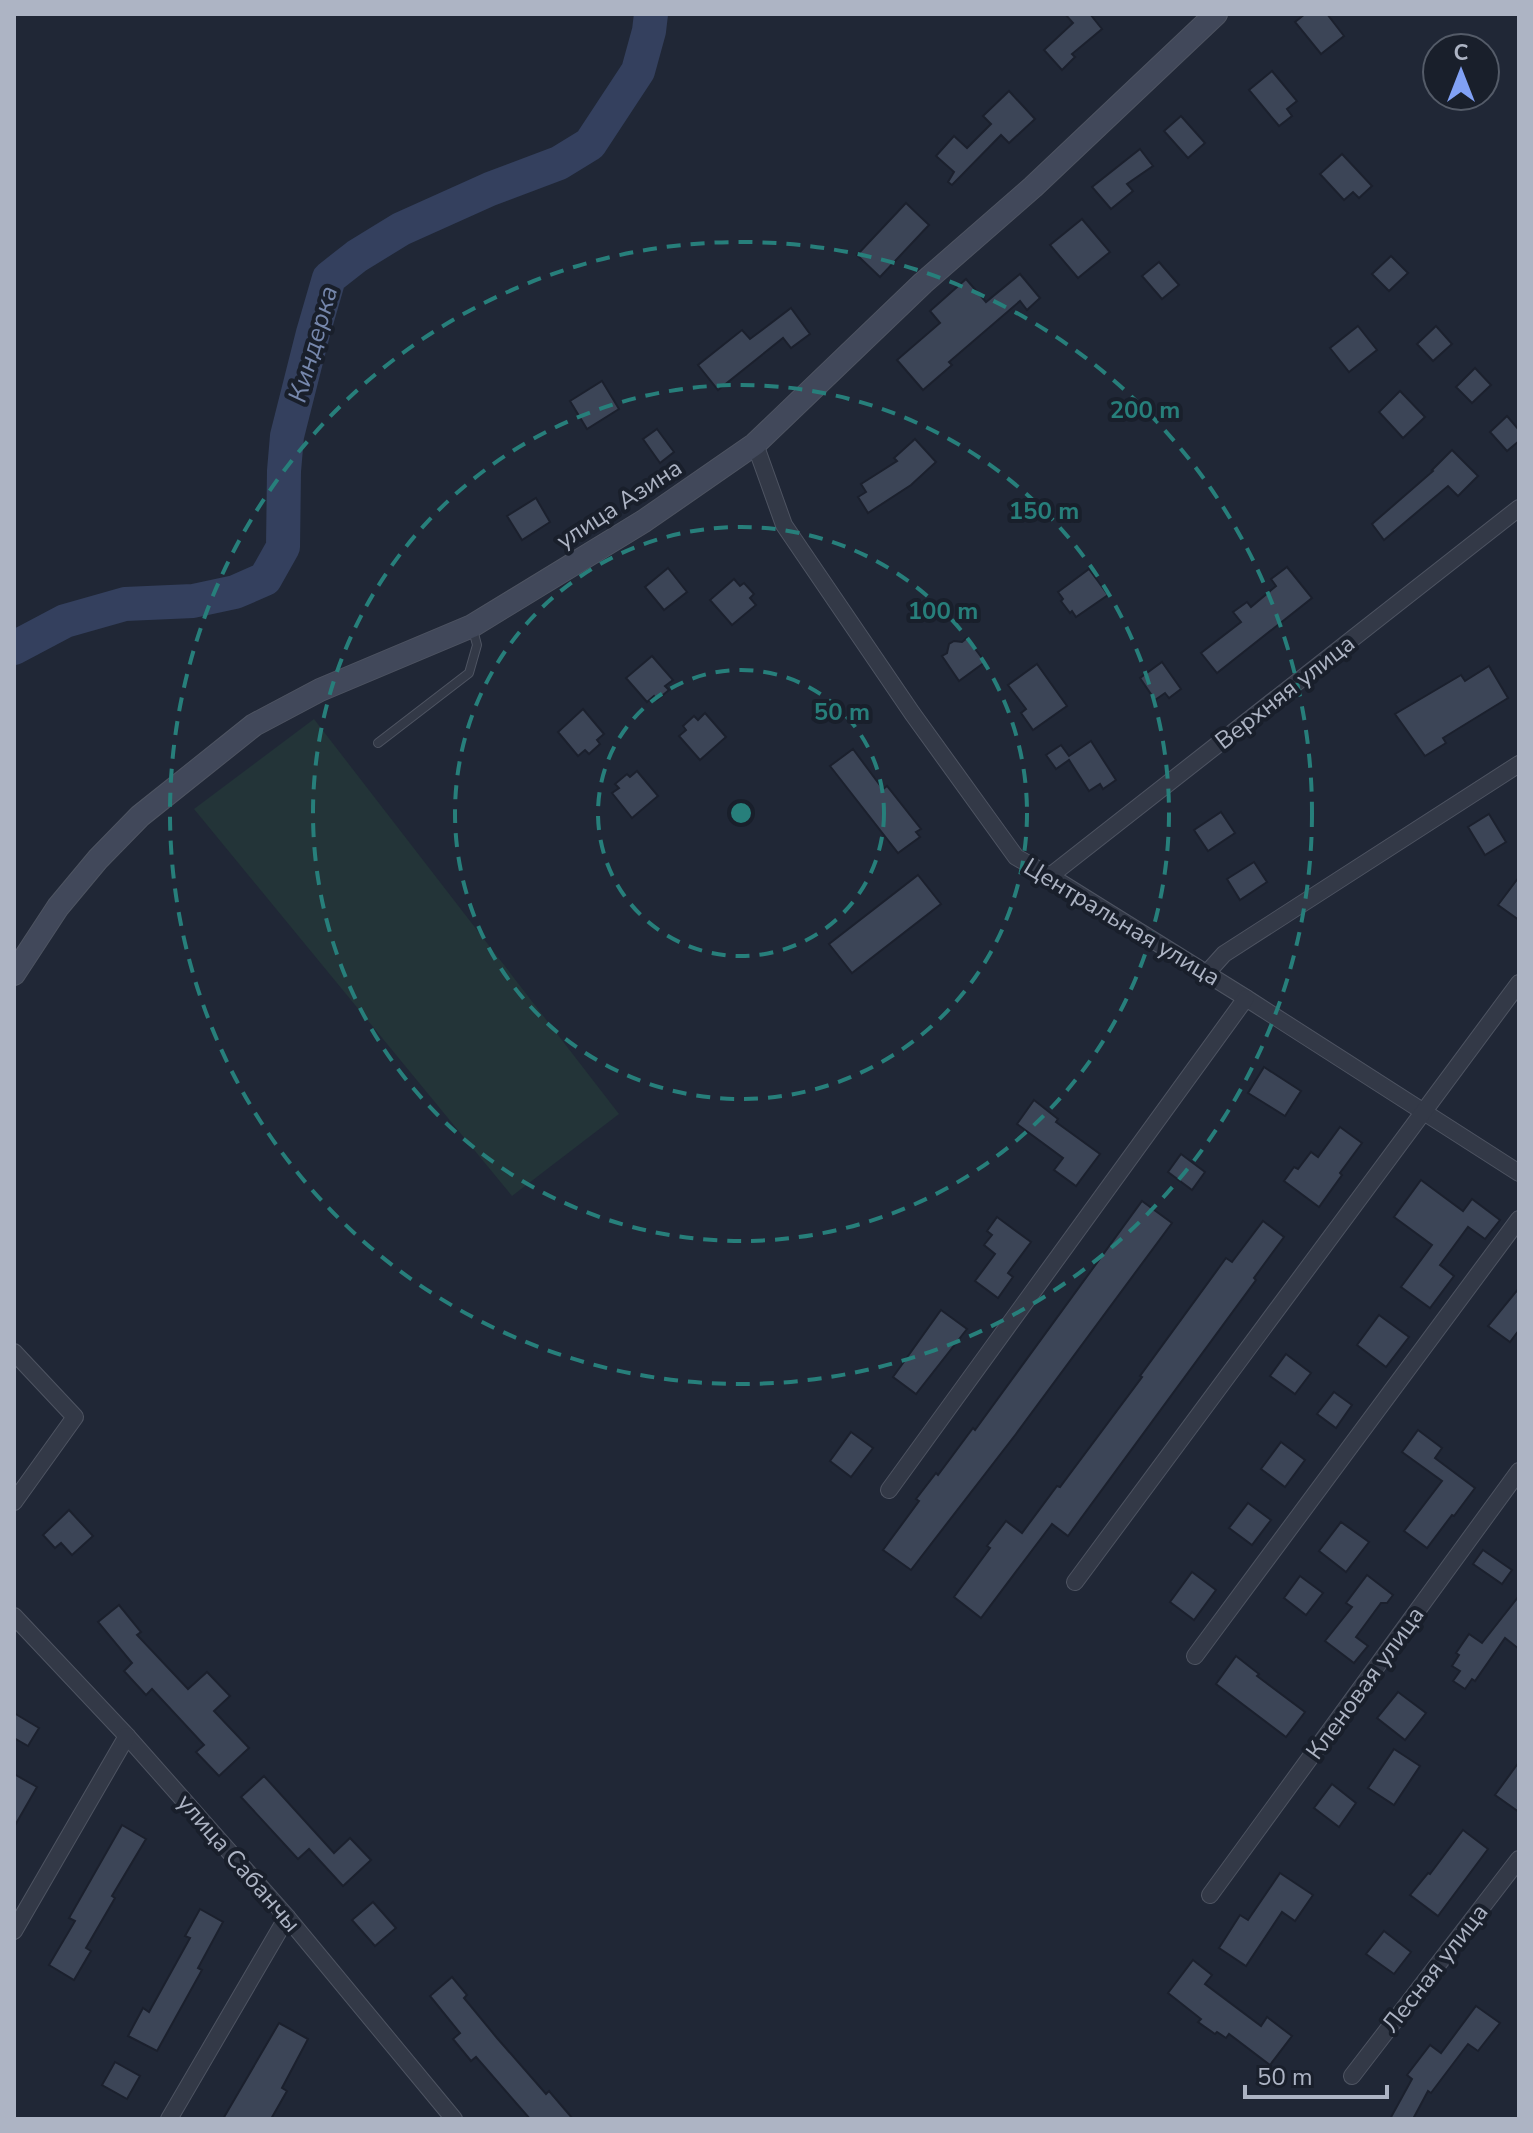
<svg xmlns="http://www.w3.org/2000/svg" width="1533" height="2133" font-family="'Nunito Sans',sans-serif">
<rect width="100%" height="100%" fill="#202736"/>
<path fill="#233438" d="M314,719l305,395 -107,82 -318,-387z"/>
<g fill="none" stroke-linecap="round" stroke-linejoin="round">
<path stroke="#34405e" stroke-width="34" d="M14,648l51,-27 60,-17 68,-3 42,-9 30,-13 18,-32 1,-76 3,-35 26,-103 16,-55 28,-22 44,-27 89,-40 69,-26 31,-19 48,-73 11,-40 2,-17"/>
</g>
<g fill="#3c4557" stroke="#1b202d" stroke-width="2">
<path d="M1065,14h25l12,15 -30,25 3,3 -13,13 -18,-20 29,-27z"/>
<path d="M1305,14h22l17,22 -23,18 -26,-32z"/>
<path d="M1272,71l25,30 -10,8 5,7 -13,10 -30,-36z"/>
<path d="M1009,91l26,28 -26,24 -8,-8 -49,50 -4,-3 6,-10 -18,-16 18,-20 13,12 24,-24 -8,-8z"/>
<path d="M1181,116l24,27 -17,15 -24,-27z"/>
<path d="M1140,149l13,17 -26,18 6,7 -22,18 -19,-22z"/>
<path d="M1342,154l30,32 -13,12 -6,-6 -9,8 -24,-26z"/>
<path d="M906,203l23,22 -49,52 -23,-22z"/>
<path d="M1082,219l28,33 -32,26 -28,-33z"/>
<path d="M1391,256l17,17 -19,18 -17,-17z"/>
<path d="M1159,262l20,23 -17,14 -20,-23z"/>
<path d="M1020,274l20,24 -13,12 -7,-9 -71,61 3,3 -29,25 -26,-30 43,-37 -10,-12 36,-32 20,23z"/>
<path d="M791,308l19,26 -19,14 -8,-10 -65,52 -20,-25 44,-35 8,9z"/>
<path d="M1358,326l19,24 -28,22 -19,-24z"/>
<path d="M1436,326l16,18 -19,17 -16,-17z"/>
<path d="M1475,368l16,17 -19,18 -16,-16z"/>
<path d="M602,381l17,28 -32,20 -17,-28z"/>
<path d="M1400,391l25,26 -22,21 -24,-26z"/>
<path d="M1507,416l12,14v11l-12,10 -17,-19z"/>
<path d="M657,429l17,23 -14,11 -17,-24z"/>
<path d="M915,439l21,23 -25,23 -43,28 -10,-16 8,-5 -5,-8 36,-23 -3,-3z"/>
<path d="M1452,450l26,26 -20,20 -10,-10 -64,54 -12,-16 61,-53 -1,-1z"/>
<path d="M536,498l14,24 -28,18 -15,-24z"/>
<path d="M1287,567l25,31 -95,75 -16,-20 40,-31 -8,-10 14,-10 4,5 25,-21 -5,-7z"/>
<path d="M668,568l19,24 -23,18 -19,-23z"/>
<path d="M1089,569l19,26 -32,22 -4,-6 -2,2 -9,-12 2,-2 -5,-7z"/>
<path d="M734,579l6,7 4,-3 10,11 -4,4 6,7 -24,20 -22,-25z"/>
<path d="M967,638l18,24 -26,19 -17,-25 5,-3 2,-9 5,-3 8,1z"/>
<path d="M652,656l21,24 -8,6 4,4 -12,10 -3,-4 -7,6 -21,-24z"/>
<path d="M1162,662l19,27 -12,9 -4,-5 -10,7 -15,-22z"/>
<path d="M1037,664l30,42 -34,24 -12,-17 5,-4 -18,-24z"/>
<path d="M1489,666l19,32 -65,40 3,5 -21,13 -30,-42 66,-39 4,6z"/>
<path d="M583,709l21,25 -7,6 3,4 -11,10 -4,-4 -7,6 -20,-24z"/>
<path d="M705,713l21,24 -26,23 -21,-24 7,-6 -3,-4 11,-10 4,4z"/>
<path d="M1091,741l25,39 -13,9 -3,-5 -11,7 -20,-31 -13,9 -10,-14 15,-10 8,11z"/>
<path d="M853,749l26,35 4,5 4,-3 34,43 -5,3 4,5 -22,16 -68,-87z"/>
<path d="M637,771l21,25 -26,22 -20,-25 7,-5 -4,-4 12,-10 3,3z"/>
<path d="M1221,812l14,21 -27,18 -14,-21z"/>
<path d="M1489,814l17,28 -21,13 -17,-28z"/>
<path d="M1254,862l13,20 -27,18 -13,-21z"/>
<path d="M918,875l23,29 -89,69 -23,-29z"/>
<path d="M1519,877v43l-21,-15z"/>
<path d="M1264,1067l37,24 -16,25 -37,-23z"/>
<path d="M1034,1100l24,19 -2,3 44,32 -24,32 -22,-16 9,-12 -46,-34z"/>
<path d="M1340,1127l22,16 -22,30 2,2 -23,32 -35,-26 10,-14 4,2 13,-17 7,5z"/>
<path d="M1181,1154l24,18 -13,18 -24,-18z"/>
<path d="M1421,1180l42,31 9,-12 28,21 -15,19 -17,-12 -28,38 14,11 -24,32 -29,-21 31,-42 -38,-28z"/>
<path d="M1142,1201l30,22 -156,211 -105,136 -28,-20 36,-49 -3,-2 20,-26 2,2 35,-47 2,2z"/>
<path d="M997,1217l34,25 -23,31 5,4 -15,21 -23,-17 20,-27 -11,-9 8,-10 -5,-4z"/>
<path d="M1263,1221l21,16 -30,41 2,2 -188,256 -16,-12 -71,94 -27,-21 36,-49 -3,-2 19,-25 16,12 35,-47 3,1 82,-110 -2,-1 86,-118 6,4z"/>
<path d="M1519,1288v42l-9,12 -22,-16z"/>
<path d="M941,1310l26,19 -51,65 -23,-17z"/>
<path d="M1379,1315l30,22 -23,30 -29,-22z"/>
<path d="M1286,1354l25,19 -16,21 -25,-18z"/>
<path d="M1334,1392l18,13 -16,23 -19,-14z"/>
<path d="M1418,1430l24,18 -7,10 40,30 -21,28 -2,-1 -25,33 -23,-17 38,-50 -40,-29z"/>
<path d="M851,1432l22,16 -22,29 -21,-16z"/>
<path d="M1281,1442l24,18 -20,27 -24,-18z"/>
<path d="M1248,1503l23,17 -19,25 -23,-17z"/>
<path d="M69,1510l24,26 -21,19 -11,-12 -6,5 -12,-13z"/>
<path d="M1341,1522l28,20 -23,30 -27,-21z"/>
<path d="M1483,1550l29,20 -10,14 -29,-20z"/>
<path d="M1192,1572l24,18 -22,30 -24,-18z"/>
<path d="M1367,1575l26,20 -6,8h-6l-25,34 12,9 -14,17 -29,-22 27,-34 -6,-4z"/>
<path d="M1300,1576l23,17 -17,22 -22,-17z"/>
<path d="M1519,1596v53l-14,-11 -30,43 -3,-2 -7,10 -12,-8 7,-10 -8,-5 7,-11 -3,-2 13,-19 13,9z"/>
<path d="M119,1605l22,27 -4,3 51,54 19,-17 23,24 -16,15 35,37 -30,28 -23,-24 8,-7 -52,-56 -6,6 -22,-24 8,-8 -34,-41z"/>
<path d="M1236,1656l23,18 -2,2 48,36 -19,25 -70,-53z"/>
<path d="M1398,1692l28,21 -21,27 -28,-22z"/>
<path d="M14,1713l25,15 -11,18 -14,-8z"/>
<path d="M1394,1749l26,17 -26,39 -26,-17z"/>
<path d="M1519,1762v50l-24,-17z"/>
<path d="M14,1774l23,13 -23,40z"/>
<path d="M264,1776l70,77 16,-15 21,22 -28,26 -34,-37 -11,10 -57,-62z"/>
<path d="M1332,1784l24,19 -17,24 -25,-19z"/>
<path d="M122,1825l24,14 -34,57 3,2 -29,50 5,3 -17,29 -25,-15 26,-44 -6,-3z"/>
<path d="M1463,1830l25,19 -50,67 -28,-21 18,-22 2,1z"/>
<path d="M1280,1873l33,22 -18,26 -13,-9 -36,54 -27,-18 21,-33 8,5z"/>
<path d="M373,1902l23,26 -21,18 -23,-26z"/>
<path d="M200,1909l23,13 -25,46 4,2 -45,81 -29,-15 15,-28 6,4 41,-74 -5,-2z"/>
<path d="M1384,1931l27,21 -17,22 -28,-20z"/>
<path d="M1193,1960l19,15 -7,9 56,42 6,-9 25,19 -22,29 -41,-31 -3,4 -9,-6 -2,2 -17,-12 3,-3 -33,-26z"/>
<path d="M452,1977l15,18 -3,3 33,40 49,56 3,-3 24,28h-43l-54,-62 -5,4 -18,-22 7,-6 -30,-37z"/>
<path d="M1476,2006l24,17 -22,28 -10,-7 -37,49 -3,-2 -15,28h-23l22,-40 -5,-4 23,-30 11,8z"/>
<path d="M279,2023l29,16 -26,49 5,3 -16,28h-48z"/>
<path d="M115,2062l25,14 -13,23 -25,-14z"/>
</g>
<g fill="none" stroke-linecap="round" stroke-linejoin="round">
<g stroke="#4e5462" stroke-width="10">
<path id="lane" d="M378,743l91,-70 8,-28 -5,-19"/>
</g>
<g stroke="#4e5462" stroke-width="18">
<g id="street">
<path d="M755,444l29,81 128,188 104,144 34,19 196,122 273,175"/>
<path d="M1050,876l469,-368"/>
<path d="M1206,974l18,-20 295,-190"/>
<path d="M14,1352l61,65 -61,85"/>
<path d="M889,1490l357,-492"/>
<path d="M1075,1582l444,-599"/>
<path d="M14,1616l113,120 160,181 167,202"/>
<path d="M1195,1656l324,-437"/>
<path d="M1210,1895l309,-424"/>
<path d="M14,1931l113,-195"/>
<path d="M1352,2076l167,-217"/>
<path d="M169,2119l118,-202"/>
</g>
</g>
<g stroke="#4e5462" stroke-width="24">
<path id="secondary" d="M14,974l44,-67 40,-48 42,-43 114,-91 66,-35 152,-64 172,-105 111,-77 168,-161 110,-96 183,-173"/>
</g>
<use href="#lane" stroke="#333947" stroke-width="8"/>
<use href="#street" stroke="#333947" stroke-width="16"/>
<use href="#secondary" stroke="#41485a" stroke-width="22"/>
</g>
<g fill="none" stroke="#277f7b" stroke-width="4" stroke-dasharray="14 10">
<circle cx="741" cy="813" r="143"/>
<circle cx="741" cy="813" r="286"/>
<circle cx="741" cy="813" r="428"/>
<circle cx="741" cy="813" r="571"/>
</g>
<g text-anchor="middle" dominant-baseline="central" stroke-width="8" stroke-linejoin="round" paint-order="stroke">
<g font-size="24" fill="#adb4c4" stroke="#191f2b">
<text transform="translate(619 504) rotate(-33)">улица Азина</text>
<text transform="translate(1285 692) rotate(-38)">Верхняя улица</text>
<text transform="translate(1122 922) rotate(31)">Центральная улица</text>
<text transform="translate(1365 1683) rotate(-54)">Кленовая улица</text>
<text transform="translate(239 1863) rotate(49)">улица Сабанчы</text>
<text transform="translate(1435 1968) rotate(-52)">Лесная улица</text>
</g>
<g font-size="26" font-style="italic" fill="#7687ac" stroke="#191f2b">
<text transform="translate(313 344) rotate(-74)">Киндерка</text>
</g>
</g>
<circle cx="741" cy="813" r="12" fill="#277f7b" stroke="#191f2b" stroke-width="4"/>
<g font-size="24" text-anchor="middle" font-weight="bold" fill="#277f7b" stroke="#191f2b" stroke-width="8" stroke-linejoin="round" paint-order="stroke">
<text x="1145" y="418">200 m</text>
<text x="1044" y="519">150 m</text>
<text x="943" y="619">100 m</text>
<text x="842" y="720">50 m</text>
</g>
<rect width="1533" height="2133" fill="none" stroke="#adb4c4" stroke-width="32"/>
<g transform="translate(1461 72)"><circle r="38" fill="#191f2b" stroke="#545b68" stroke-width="2"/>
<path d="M0-6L14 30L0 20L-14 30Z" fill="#81a1f5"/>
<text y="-12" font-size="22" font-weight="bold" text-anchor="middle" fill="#adb4c4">С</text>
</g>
<path d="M1245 2085v12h142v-12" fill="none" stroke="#adb4c4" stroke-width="4"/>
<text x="1257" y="2085" font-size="24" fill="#adb4c4" stroke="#191f2b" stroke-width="6" paint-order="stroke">50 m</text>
</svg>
